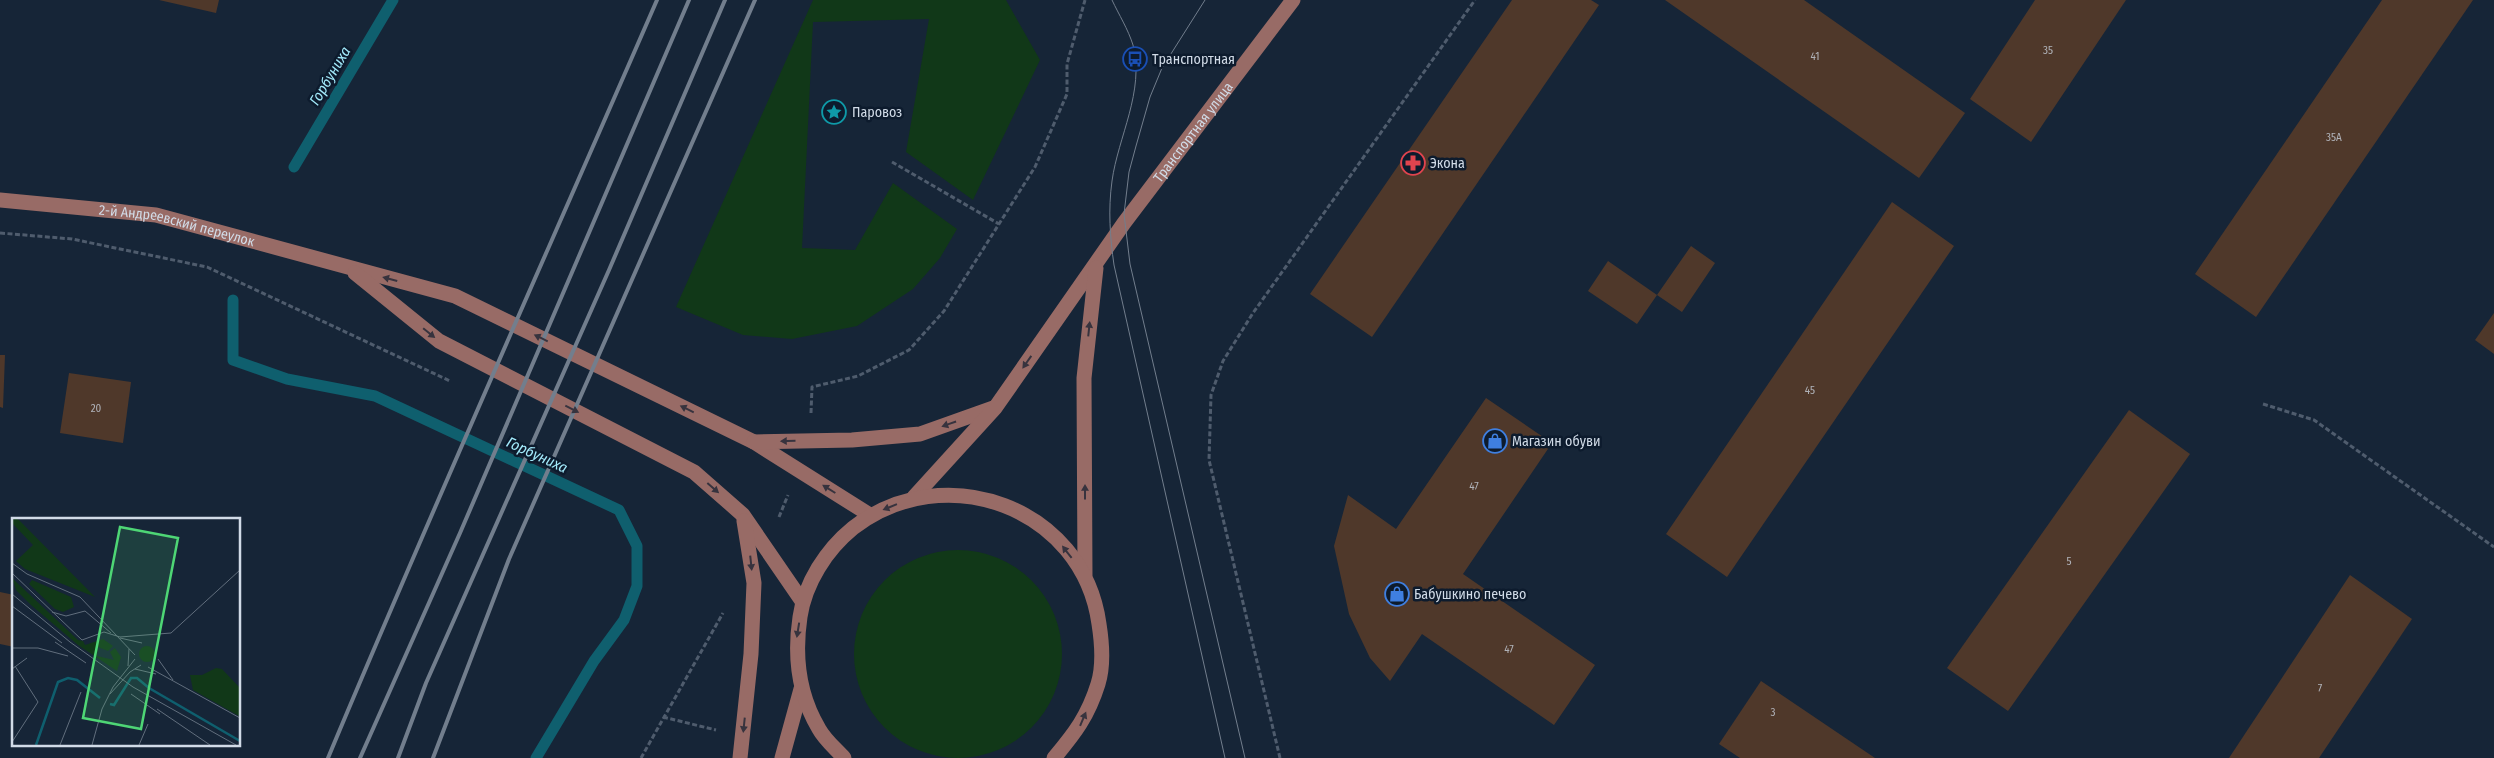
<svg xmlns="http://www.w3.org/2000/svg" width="2494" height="758" font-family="'Fira Sans Condensed',sans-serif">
<rect width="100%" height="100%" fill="#162537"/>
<g fill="#113818">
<path d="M813,0h193l34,60 -67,140 -67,-48 23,-133 -116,3 -11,226 53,2 38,-67 64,46 -17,29 -27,31 -56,37 -65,13 -49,-4 -67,-28z"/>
<circle cx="958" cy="654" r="104"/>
</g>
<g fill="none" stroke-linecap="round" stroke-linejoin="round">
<g stroke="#0f5f6e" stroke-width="11">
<path d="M294,167l99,-167"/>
<path d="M233,300v60l54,19 88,17 244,114 18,36v40l-13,34 -30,41 -58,97"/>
</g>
</g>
<g fill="#4f382a">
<path d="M159,0h60l-3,13z"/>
<path d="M1512,0h79l8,5 -227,332 -62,-43z"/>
<path d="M1665,0h139l161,113 -46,65z"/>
<path d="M2035,0h91l-95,142 -61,-43z"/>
<path d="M2382,0h91l-217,317 -61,-43z"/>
<path d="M1892,202l62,44 -227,331 -61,-43z"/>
<path d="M1691,246l24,17 -33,49 -25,-17 -20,29 -49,-33 20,-30 49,34z"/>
<path d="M2494,313v41l-19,-14z"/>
<path d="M0,355h5l-2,53 -3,-1z"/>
<path d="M69,373l62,9 -8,61 -63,-10z"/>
<path d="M1486,398l66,45 -89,131 132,91 -41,60 -132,-91 -32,47 -20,-23 -21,-44 -15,-68 14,-51 48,34z"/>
<path d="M2129,410l61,44 -182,257 -61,-43z"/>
<path d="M2350,575l62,44 -93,139h-90z"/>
<path d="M0,592l14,3v52l-14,-3z"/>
<path d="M1761,681l114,77h-135l-21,-14z"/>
</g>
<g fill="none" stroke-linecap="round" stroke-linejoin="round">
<g stroke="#4f5c6d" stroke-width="3" stroke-dasharray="5 2.5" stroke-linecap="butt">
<path d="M892,162l107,62"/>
<path d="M0,233l72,6 135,28 243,114"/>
<path d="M2263,404l51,16 180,127"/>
<path d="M811,413l1,-26 46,-11 51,-26 35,-39 91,-144 32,-73v-30l18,-64"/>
<path d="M779,517l9,-22"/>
<path d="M663,717l53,13"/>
<path d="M641,758l82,-145"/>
<path d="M1280,758l-71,-298 2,-65 12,-34 30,-48 222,-313"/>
</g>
<g stroke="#986b66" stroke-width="15">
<path id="s1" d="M0,200l156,15 299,81 299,146 116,73"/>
<path d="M355,273l84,68 255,131 49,43 59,86"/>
<path d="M754,442l98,-2 68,-6 73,-26"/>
<path id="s2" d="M914,497l81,-89 129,-185 169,-223"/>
<path d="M1085,575l-1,-197 12,-110"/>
<path d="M740,758l11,-104 3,-71 -10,-62"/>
<path d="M782,758l19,-69"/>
<path d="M844,758c-8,-9 -19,-18 -25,-29 -21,-35 -25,-72 -19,-112 5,-34 26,-67 53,-89 91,-71 230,-21 246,96 3,19 5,41 -1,60 -10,32 -23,49 -44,74"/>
</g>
<g stroke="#727e8d" stroke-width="1">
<path d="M1112,0c7,15 16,29 21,45 12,46 -15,92 -21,136 -4,29 -2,56 2,84l111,493"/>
<path d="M1205,0l-43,68 -12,29 -14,49 -7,26 -5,42 6,50 115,494"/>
</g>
<g stroke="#727e8d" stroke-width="4">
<path d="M328,758c106,-254 219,-505 329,-758"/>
<path d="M360,758l100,-225 229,-533"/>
<path d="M398,758l28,-75 183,-413 116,-270"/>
<path d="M433,758l76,-199 246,-559"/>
</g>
</g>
<defs><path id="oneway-solid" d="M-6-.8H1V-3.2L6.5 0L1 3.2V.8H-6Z" transform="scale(1.25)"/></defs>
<g fill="#37333e">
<use href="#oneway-solid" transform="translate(390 279) rotate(-165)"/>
<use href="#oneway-solid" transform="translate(1089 329) rotate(-84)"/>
<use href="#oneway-solid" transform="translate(429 333) rotate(39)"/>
<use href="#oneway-solid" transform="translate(541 338) rotate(-154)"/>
<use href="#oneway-solid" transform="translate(1027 362) rotate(125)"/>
<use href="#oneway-solid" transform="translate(572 409) rotate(27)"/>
<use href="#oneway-solid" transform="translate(687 409) rotate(-154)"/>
<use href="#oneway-solid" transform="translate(949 424) rotate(161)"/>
<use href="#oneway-solid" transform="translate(788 441) rotate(179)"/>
<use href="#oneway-solid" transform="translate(713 488) rotate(41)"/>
<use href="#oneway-solid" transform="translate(829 489) rotate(-148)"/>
<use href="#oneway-solid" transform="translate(1085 492) rotate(-90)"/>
<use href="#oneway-solid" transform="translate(890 507) rotate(158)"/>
<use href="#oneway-solid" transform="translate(1067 552) rotate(-128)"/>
<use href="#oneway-solid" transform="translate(751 563) rotate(84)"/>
<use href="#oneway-solid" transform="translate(798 630) rotate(99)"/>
<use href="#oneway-solid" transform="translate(1083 719) rotate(-67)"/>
<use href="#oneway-solid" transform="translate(744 725) rotate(96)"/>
</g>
<defs>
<g id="bus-ring" transform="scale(1.25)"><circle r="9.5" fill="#0d1b2d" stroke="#1a4fb4" stroke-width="1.5"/><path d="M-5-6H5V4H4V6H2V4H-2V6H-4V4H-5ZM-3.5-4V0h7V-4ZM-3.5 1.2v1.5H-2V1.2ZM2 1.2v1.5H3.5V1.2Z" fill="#1a4fb4"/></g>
<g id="sight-ring" transform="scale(1.25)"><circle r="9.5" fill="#0d1b2d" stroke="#0f9aa8" stroke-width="1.5"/><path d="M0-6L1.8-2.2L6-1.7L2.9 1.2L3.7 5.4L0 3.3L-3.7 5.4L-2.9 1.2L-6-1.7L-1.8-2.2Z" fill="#0f9aa8"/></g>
<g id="pharmacy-ring" transform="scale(1.25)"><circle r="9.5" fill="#0d1b2d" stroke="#e0444e" stroke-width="1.5"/><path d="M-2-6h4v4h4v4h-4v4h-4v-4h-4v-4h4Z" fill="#e0444e"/></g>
<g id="shop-ring" transform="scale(1.25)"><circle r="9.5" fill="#0d1b2d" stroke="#3f7fe0" stroke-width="1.5"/><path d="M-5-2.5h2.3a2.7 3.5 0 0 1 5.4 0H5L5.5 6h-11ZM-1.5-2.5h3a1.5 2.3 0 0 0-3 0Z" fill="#3f7fe0"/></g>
</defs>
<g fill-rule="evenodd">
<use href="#bus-ring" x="1135" y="59"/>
<use href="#sight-ring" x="834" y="112"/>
<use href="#pharmacy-ring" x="1413" y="163"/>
<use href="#shop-ring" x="1495" y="441"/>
<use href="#shop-ring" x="1397" y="594"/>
</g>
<g text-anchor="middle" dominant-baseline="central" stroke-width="5" stroke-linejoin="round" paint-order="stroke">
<g font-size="11" fill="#b0b2b8">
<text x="2048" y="50">35</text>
<text x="1815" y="56">41</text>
<text x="2334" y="137">35А</text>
<text x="1810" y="390">45</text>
<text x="96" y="408">20</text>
<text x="1474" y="486">47</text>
<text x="2069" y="561">5</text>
<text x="1509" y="649">47</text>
<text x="2320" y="688">7</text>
<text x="1773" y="712">3</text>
</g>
<g font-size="14" fill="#d1dbe7" stroke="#0d1b2d" text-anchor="start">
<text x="1152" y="59">Транспортная</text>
<text x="852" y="112">Паровоз</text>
<text x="1430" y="163">Экона</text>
<text x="1512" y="441">Магазин обуви</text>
<text x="1414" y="594">Бабушкино печево</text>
</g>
<g font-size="14" fill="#d1dbe7" stroke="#0d1b2d">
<text stroke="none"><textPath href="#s2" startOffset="460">Транспортная улица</textPath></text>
<text stroke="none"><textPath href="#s1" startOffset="179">2-й Андреевский переулок</textPath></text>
</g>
<g font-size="15" font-style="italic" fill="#a3eafb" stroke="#0d1b2d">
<text transform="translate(330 76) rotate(-59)">Горбуниха</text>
<text transform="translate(537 455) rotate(25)">Горбуниха</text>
</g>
</g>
<g transform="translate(12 518)">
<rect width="228" height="228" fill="#162537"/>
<path d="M0,0h5l78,79 -70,-28 -9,-8 17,-16 -21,-22zM0,60l66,62 5,1 2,4 18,-6 10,7 -5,5 -10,-4 -1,9 17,4 -4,-8 5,-4 6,9 -4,14 -39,-26 -47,-40 -15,-15zM20,62l39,17 3,10 -11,5 -8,-3 -26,-25zM127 136a8 8 0 1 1 16 0a8 8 0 1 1-16 0ZM204,150l6,1 17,18v29l-46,-26 -3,-15h12z" fill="#113818"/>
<path fill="none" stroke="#0f5f6e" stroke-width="2.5" d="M98,186l4,1 17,-27h6l12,10 91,53M24,227l22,-63 10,-4 9,2 23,18"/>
<path fill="none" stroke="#616e7d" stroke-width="1" d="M0,45l15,11 53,23 55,58M0,55l70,67 22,-8 16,5 51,-4 69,-63M0,76l58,48 63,45 103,58M0,88l50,37M40,94l14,4 19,-5 26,22M108,120l22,5M43,124l31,21M0,130h26l30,8M146,141l15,21M116,148l1,-17M136,149l92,51M0,151l15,-11M123,151l21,5M98,176l20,-22 11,-7M119,176l29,20M145,191l53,36M0,224l26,-40 -23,-36M48,227l21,-53M80,227l10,-36 11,-22 22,-28M127,227l9,-21"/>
<path fill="#4ed675" fill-opacity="0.15" stroke="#4ed675" stroke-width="2.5" d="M108,9l58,11 -37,191 -58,-11z"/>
<rect width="228" height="228" fill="none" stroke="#d1dbe7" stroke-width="2.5"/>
</g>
</svg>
